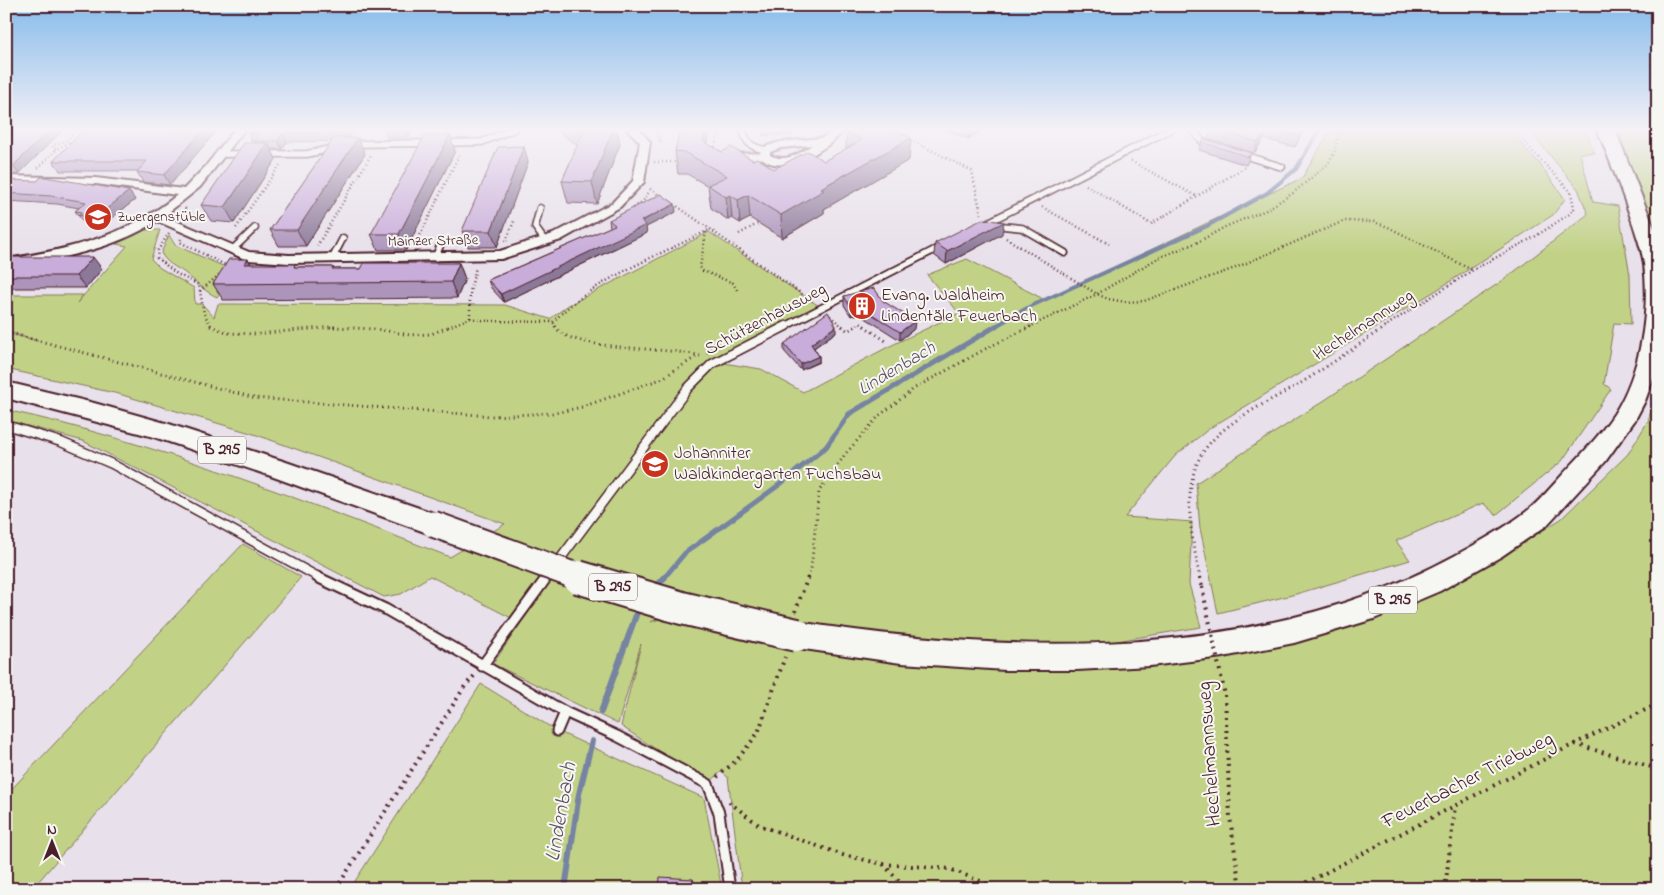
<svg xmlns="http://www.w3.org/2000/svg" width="1664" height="895" font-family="'Indie Flower',sans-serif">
<rect width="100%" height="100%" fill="#e8e0ea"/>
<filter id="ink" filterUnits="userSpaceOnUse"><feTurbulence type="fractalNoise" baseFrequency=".02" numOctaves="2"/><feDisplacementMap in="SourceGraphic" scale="10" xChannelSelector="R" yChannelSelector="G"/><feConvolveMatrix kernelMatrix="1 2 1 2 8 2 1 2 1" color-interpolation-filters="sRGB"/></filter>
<g filter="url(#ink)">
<g fill="#c1d287" stroke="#867859">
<path d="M1331,129h177l31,34 26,36 -12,16 -118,76 -225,137 -35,28 -50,61 67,5 -3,62 12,43 -121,20 -164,-7 -116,-19 -103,-23 -46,24 26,-9 224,49 438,-35 124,-47 98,-61 67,-65 20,-33 10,-33v501h-916l-14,-112 -7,-5 -13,12 -87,-58 20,-82 -23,80 -125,-60 48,-71 -22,29 -89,-46 -29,18 -17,3 -301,-156 -77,-21v-10c152,33 298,91 444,147l55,-33 -251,-90 -135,-40 -113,-25v-36l32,8 -32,-10v-10h5h-5v-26h77l-6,8 50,-57 -11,-2 29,-14h15l-9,29 9,9 34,20 1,16h7l12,13 4,-13 287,1 45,14 17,-13 142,-74 113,76 -105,54 44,7 42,23 85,-45 71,-34 -32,-38 40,-16 78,41 257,-122z"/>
<path d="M1528,129h57l10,24h-15l13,49 25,4 12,69 1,49 -17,-1 -10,61 7,5 -49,72 -66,54 -13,-12 -87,38 14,19 -114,34 -78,19 -18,-85 -4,-45 120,-77 189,-127 83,-65 -10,-25z"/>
<path d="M1611,129h47v118l-21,-58z"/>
<path d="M169,235l6,10 59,26 -17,26c-13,-6 -21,-15 -32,-24 -10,-7 -18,-9 -24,-20z"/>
<path d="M243,544l58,33 -269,312h-26v-94z"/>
<path d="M481,684l76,47 147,67 18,91h-372z"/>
</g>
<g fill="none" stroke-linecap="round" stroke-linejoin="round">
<path stroke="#7683a1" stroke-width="4" d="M994,327l35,-20 178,-81 60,-33 29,-24 24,-40"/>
<path stroke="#7683a1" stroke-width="5" d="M664,578l21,-25 94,-68 47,-38 23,-33 147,-88"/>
<g stroke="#7683a1" stroke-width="6">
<path d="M654,589l11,-12"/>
<path d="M601,712l38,-105"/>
<path d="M565,889l14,-95 13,-53"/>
</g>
<g stroke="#4a1f2b" stroke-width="9">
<g id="service-far2">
<path d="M743,129c2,14 9,18 22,21"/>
<path d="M1191,129l12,13 7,2"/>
<path d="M442,143l40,-1 32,-13"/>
<path d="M352,144l79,-1"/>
<path d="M219,154h26"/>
<path d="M264,154h43l27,-6"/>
<path d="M1240,154l42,13"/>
<path d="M737,156h28"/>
<path d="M540,208l-5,19 10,14"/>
<path d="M983,225l188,-96"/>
<path d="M993,225l29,3 43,25"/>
<path d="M232,250l23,-22"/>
<path d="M435,258l7,-17"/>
<path d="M332,259l11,-21"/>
<path d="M784,327l160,-82"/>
</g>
</g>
<g stroke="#4a1f2b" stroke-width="11">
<g id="service-far1">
<path d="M6,425l55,17 51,22 208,114"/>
<path d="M546,578l142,-190 24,-24 74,-38"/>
</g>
</g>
<g stroke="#4a1f2b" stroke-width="13">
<g id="service">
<path d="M317,577l68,32 180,103 52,24 91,48 11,29 11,76"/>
<path d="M482,666l65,-89"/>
<path d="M557,731l8,-19"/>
</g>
</g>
<g stroke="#4a1f2b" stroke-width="4">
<g id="minor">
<path d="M235,129h10l-45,58 -36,29 85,36 40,3 211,-4 53,-17 59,-31 21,-22 7,-39 -13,-13h12l11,13 -6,40 -24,25 -59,33 -60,19 -212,4 -42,-3 -90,-39c-44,29 -99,38 -151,46v-8c63,-9 121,-23 171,-64l-81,-11 -90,-2v-6l90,2 88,11 21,-22z"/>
<path d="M834,129h11c-15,19 -64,51 -85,27l1,-8 19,-6 42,-4zM812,145c-13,9 -27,18 -42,10v-3l11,-4z"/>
</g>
</g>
<g stroke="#4a1f2b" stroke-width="4">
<g id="primary">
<path d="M1597,129h18l43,109v128l-13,35 -10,19 -30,42 -59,64 -44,30 -62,35 -66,28 -80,24 -71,14 -73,9 -73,4h-72l-104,-7 -104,-15 -10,-4 -5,-9 5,-9 10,-4c216,33 461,41 659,-67 24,-13 49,-27 71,-44 14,-11 25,-25 37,-38 18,-19 36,-38 50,-59 27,-42 36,-102 30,-150 -2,-14 -7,-27 -11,-40 -11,-32 -23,-64 -36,-95z"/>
<path d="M6,382l88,21 75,21 117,38 156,54 4,8 -4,8 -9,3 -165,-60 -114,-38 -148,-39z"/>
</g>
</g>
<g stroke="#4a1f2b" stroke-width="2.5" stroke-dasharray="1 3" stroke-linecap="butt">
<path d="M655,129l5,11 -3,1"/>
<path d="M907,138l65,33 9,43"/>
<path d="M56,149l-3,-1v-3l13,-4"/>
<path d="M714,151l3,-13 10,-9"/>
<path d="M1131,161l65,35"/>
<path d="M654,162h25"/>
<path d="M38,168l19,-19 12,-6 -3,-2 11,-12"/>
<path d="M1086,185l65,39 94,-57"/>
<path d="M650,189l12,8"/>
<path d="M674,204l138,97"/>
<path d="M1042,207l67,37"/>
<path d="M185,208l3,5 11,7"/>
<path d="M634,208l11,-9 4,-8"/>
<path d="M236,228l44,-63"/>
<path d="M706,232l-6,35 3,4 30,12 4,7"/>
<path d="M169,233l-11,17 -1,8 20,16 22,11 5,29 8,13"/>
<path d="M739,234l22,-12"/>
<path d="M1006,238l91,56 11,5 18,3 18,-1 91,-33 109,-47 30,1 14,5 84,43"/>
<path d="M181,239l-1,3 47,24"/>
<path d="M506,241l9,-22"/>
<path d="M317,246l54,-91"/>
<path d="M415,246l45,-93"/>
<path d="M200,291l19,-16"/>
<path d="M830,316l13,11"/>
<path d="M470,318v-26l6,-25"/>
<path d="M553,322c37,-41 109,-68 158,-93"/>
<path d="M330,327h6"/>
<path d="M448,327l22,-9 18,3 65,1 3,5"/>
<path d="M854,327l6,-4 6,4"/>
<path d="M1029,327l68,-33 61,-36 40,-16 29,-16 39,-16 27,-17 35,-29 6,-11 6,-24"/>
<path d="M1384,327l89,-57 63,-34 35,-23 3,-5 -3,-16 -59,-63"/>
</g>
<g stroke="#4a1f2b" stroke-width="3" stroke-dasharray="1 4" stroke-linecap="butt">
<path d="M210,326l19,7 27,1 76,-7 44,2 34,6 21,-1 20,-8"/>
<path d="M555,326c13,26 114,20 145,30"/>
<path d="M842,326l6,5 8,-5"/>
<path d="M864,326l22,15"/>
<path d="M6,332l249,66 236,18 64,-3 27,-6 79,-28 38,-24"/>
<path d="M707,353l10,-13"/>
<path d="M808,578l3,-9 8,-78 28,-39 33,-37 35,-27 72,-40 45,-22"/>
<path d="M1200,578c-7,-36 -17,-77 -4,-112 14,-40 72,-63 105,-83 29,-18 57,-38 85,-57"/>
</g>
<g stroke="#4a1f2b" stroke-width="4" stroke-dasharray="2 5" stroke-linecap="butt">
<path d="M1200,577l2,10"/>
<path d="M795,612l13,-35"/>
<path d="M1225,695l5,122 10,72"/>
<path d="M1575,744l83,25"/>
<path d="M717,777l20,-17 21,-27 27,-76"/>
<path d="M729,802l30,23 84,30 40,9 67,5 50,20"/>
<path d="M883,864l24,25"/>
<path d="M336,889l129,-203 9,-10"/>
<path d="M1294,889l280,-145 84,-40"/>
<path d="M1445,889l10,-83"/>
</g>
<use href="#service-far2" stroke="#f6f6f2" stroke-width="5.5"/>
<use href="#service-far1" stroke="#f6f6f2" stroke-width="8"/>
<use href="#service" stroke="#f6f6f2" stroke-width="9"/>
<use href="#minor" fill="#f6f6f2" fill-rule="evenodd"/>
<use href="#primary" fill="#f6f6f2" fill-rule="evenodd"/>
<g stroke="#4a1f2b" stroke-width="29" stroke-linecap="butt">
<path id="primary-bridge-far1" d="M433,524l148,54"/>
</g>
<g stroke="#4a1f2b" stroke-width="36" stroke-linecap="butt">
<path id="primary-bridge" d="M578,577l104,31 115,27"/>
</g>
<path stroke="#4a1f2b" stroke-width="4" stroke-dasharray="2 5" stroke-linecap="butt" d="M1202,587l23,108"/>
<use href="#primary-bridge-far1" stroke="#f6f6f2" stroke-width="25"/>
<use href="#primary-bridge" stroke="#f6f6f2" stroke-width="32"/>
</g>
<g fill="#ac94bb" stroke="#4a1f2b">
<path d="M6,129l13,45 -13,1z"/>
<path d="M218,129l-48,56 -27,-3 -6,-10 1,-1h-78l-7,-10z"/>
<path d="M251,129h103l-6,9 17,16 -59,92h-27l-9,-16 62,-89 -45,1 -5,7h-11l5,10 -42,64 -23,-2 -10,-16 54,-62v-1h-3l-4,-9z"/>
<path d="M413,129l-4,8 -22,1 -3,-8z"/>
<path d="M554,129h63l3,15 -23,60 -29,-1 -6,-22 16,-36z"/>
<path d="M763,129h30l-1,6h-29z"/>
<path d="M846,129l63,31 -85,49v4l-42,25 -32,-20 -10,5 -8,-5 -4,2 -17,-12 -3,-22 -21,-12h-9l-3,-23 33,-7 14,8 31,8 21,9 50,-8 22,-12z"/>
<path d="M945,129h40l-17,10z"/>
<path d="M1211,129h93l-9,18 -31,-8 -10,14 -46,-14z"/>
<path d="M1202,142l49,11 -3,8 -2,4 -47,-15z"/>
<path d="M455,151l-49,99h-28l-7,-16z"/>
<path d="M528,162l-31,85h-29l-6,-16z"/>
<path d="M6,180l123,11 6,9 -34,26 -17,-3 -9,-12 4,-3 -22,-4 -51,-3z"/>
<path d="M676,212l-30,15 1,6 -143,69 -13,-14 -3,-8 122,-53 -1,-7z"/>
<path d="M1002,234l-56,30 -12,-9 1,-12z"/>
<path d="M248,259l3,5 46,3h36l1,2h27l98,-6 6,16 -8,19 -234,2 -10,-16z"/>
<path d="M6,262l96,7 -16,19h-80z"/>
<path d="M844,296l39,5 31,28 -14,11 -41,-26 -8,2 -7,-11z"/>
<path d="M836,332l-22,16 5,8v6l-18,8 -17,-19v-7z"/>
</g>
<g fill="#8c7898" stroke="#4a1f2b">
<path d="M51,129h13l-45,45 -6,-8z"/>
<path d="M204,129h14l-48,56 -6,-10z"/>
<path d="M345,129h9l-8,12 -4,-9z"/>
<path d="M406,129h7l-4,8 -3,-7z"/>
<path d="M613,129h4l3,15 -23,60 -5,-22z"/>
<path d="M705,129h5l-4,34 -3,-22z"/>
<path d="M969,129h16l-17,10z"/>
<path d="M1269,129l-5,10 -10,14 4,-11z"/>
<path d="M283,133l4,9 -5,7 -4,-8z"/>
<path d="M450,135l5,16 -49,99 -7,-16z"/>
<path d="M358,138l7,16 -59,92 -9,-16z"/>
<path d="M911,138l-2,22 -85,49v4l-42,25 -1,-23 40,-27z"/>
<path d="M268,143l8,16 -42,64 -9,-16z"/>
<path d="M524,146l4,16 -31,85 -6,-16z"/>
<path d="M129,191l6,9 -34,26 -6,-8z"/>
<path d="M730,195l2,23 -4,2 -2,-23z"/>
<path d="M748,195l2,23 -10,5 -2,-23z"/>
<path d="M675,204l1,8 -30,15 1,6 -143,69 -3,-8z"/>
<path d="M1004,222l-2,12 -56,30 1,-13z"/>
<path d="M93,257l9,12 -16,19 -10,-12z"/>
<path d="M248,259l9,16 -13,-11z"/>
<path d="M459,263l6,16 -8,19 -6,-16z"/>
<path d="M859,306v8l-8,2v-8z"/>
<path d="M915,321l-1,8 -14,11v-8z"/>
<path d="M836,326v6l-25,18v-6z"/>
<path d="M819,356v6l-18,8v-6z"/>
<path d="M693,879l3,8v2h-4z"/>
</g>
<g fill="#c8acd9" stroke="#4a1f2b">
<path d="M6,129h45l-38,37h-7z"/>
<path d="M85,129h119l-40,46 -27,-3 10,-11h-94z"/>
<path d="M251,129h94l-3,3 -59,1 -5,8h-24l5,-8h-11z"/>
<rect x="384" y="129" width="22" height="1"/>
<path d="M582,129h31l-21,53 -30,-1 22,-51z"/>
<path d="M680,129h25l-2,12 19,11 9,-5 22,13 4,-2 17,11 34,-18 16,10 38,-21 -16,-8v-3h47l18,9 -90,50 3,2 -43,25 -33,-20 -10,5 -8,-5 -4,2 -18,-12 19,-9 -43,-24 -9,-1z"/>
<path d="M1216,129h52l-10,13z"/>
<path d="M1271,129h32l-4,7z"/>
<path d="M425,135h25l-51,99h-28z"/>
<path d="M334,138h24l-61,92h-27z"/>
<path d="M1204,139l47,14 -2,4 -47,-15z"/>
<path d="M244,143h24l-43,64 -24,-2z"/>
<path d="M524,146l-33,85h-29l36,-84z"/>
<path d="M41,177h4l84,14 -34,27 -17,-3 4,-3 -7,-1 11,-9 -35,-6 -45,-3v-13l31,1z"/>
<path d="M661,194l14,10 -34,17 5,4 -145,69 -13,-14 127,-55 -6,-5z"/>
<path d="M983,219l21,3 -57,29 -12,-8z"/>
<path d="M13,257h80l-17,19h-70v-14h3z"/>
<path d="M229,259h19l-4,5h51l-1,3h39l-1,2h29l3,-6h95l-8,19 -238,2z"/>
<path d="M874,288l9,13 32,20 -15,11 -41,-26 -8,2 -7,-12z"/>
<path d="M828,312l8,14 -25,18 8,12 -18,8 -17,-20z"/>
<path d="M660,877l33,2 -1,10h-33z"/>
</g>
</g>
<linearGradient id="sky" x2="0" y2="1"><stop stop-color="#86bbeb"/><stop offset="0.51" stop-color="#f5f1f6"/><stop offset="1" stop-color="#f5f1f6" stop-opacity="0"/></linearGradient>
<rect width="1664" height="254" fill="url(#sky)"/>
<defs>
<g id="school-disc" transform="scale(1.4375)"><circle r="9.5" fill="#c8321e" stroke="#f6f6f2"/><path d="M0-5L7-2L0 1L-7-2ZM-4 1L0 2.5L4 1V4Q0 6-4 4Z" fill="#fff"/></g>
<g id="building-disc" transform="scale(1.4375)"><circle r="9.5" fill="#c8321e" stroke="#f6f6f2"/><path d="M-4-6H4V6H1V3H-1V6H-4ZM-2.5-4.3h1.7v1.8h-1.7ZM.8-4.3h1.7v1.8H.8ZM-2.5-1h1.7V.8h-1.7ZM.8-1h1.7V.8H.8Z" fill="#fff"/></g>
</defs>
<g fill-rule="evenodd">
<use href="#school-disc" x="98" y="217"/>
<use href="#building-disc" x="862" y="306"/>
<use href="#school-disc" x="655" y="464"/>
</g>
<g text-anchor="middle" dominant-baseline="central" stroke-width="4" stroke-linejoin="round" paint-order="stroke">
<g font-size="15" fill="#4a1f2b" stroke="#f6f6f2" text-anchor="start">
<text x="117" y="217">Zwergenstüble</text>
</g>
<g font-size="15" fill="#4a1f2b" stroke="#f6f6f2">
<text transform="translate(433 241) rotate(-1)">Mainzer Straße</text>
</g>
<g fill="#f6f6f2" stroke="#7e6067" stroke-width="1">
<rect x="198" y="436.5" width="48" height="27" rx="4"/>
<rect x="589" y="573.5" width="48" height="27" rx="4"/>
<rect x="1369" y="586.5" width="48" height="27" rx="4"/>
</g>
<g font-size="16" font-weight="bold" fill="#4a1f2b">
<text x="222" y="450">B 295</text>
<text x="613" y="587">B 295</text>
<text x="1393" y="600">B 295</text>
</g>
<g font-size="18" fill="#4a1f2b" stroke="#f6f6f2" text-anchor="start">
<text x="881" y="296">Evang. Waldheim<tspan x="881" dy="21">Lindentäle Feuerbach</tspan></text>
<text x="674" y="454">Johanniter<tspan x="674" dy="21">Waldkindergarten Fuchsbau</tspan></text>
</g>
<g font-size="18" fill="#4a1f2b" stroke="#f6f6f2">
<text transform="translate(766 320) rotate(-28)">Schützenhausweg</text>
<text transform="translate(1364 326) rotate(-33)">Hechelmannweg</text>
</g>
<g font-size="19" font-style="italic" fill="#605166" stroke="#f6f6f2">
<text transform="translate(897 369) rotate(-31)">Lindenbach</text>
</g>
<g font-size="21" fill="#4a1f2b" stroke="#f6f6f2">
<text transform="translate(1210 754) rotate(-94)">Hechelmannsweg</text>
<text transform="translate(1468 781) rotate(-27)">Feuerbacher Triebweg</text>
</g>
<g font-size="22" font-style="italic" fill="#605166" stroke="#f6f6f2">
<text transform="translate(562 812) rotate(-80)">Lindenbach</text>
</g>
</g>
<rect width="1664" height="895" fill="none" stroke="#f6f6f2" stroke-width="25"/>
<rect x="12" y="12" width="1639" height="870" fill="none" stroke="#4a1f2b" stroke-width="2" filter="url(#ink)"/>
<g transform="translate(52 842)" stroke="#f6f6f2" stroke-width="4" paint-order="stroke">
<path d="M0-4L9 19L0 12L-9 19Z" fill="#4a1f2b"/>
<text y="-8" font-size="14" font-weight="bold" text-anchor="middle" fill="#4a1f2b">N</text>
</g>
</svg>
